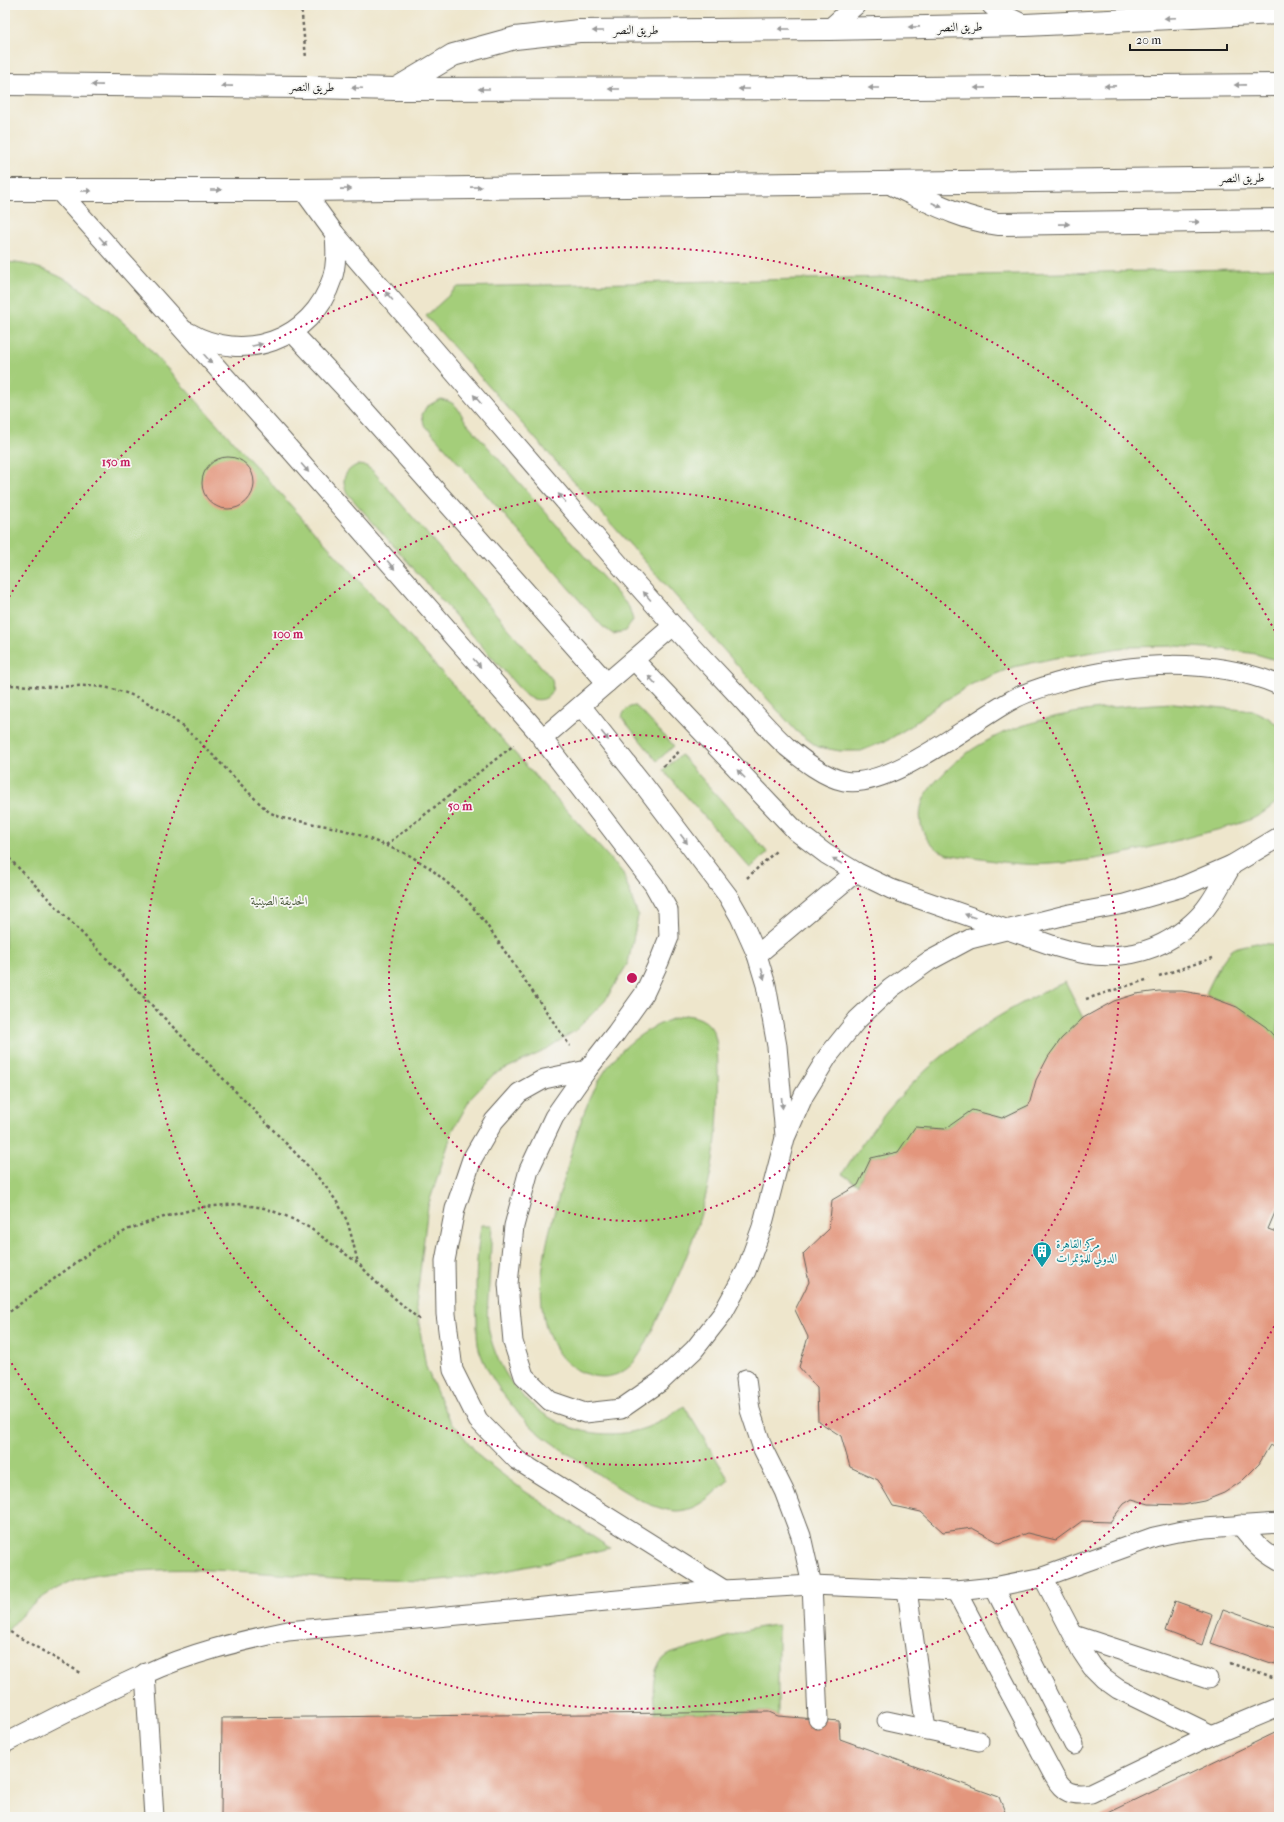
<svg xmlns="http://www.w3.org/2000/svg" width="1284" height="1822" font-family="'IM FELL French Canon',Amiri,serif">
<rect width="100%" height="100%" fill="#f6f6f2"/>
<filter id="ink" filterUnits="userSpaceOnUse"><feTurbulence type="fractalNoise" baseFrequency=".025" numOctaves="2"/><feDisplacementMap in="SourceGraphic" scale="8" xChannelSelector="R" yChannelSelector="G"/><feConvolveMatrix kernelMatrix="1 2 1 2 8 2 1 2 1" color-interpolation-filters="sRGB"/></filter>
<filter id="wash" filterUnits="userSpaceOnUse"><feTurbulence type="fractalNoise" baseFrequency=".012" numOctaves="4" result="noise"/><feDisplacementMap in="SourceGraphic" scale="16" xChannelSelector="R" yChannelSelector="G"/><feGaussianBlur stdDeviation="0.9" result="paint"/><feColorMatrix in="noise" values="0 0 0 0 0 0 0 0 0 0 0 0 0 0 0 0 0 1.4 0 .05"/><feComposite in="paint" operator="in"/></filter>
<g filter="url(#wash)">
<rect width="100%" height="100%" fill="#eee6cc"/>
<g fill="#a4ce7a" stroke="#60754b">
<path d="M5,262c53,2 93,38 131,72l487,539 15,43 -10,47 -23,38 -29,29 -34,22 -48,22 -23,24 -18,32 -25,76 -12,99 10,62 21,49 34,42 42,32 87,58c-61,14 -121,29 -183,33 -14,0 -27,-1 -41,-1 -82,-1 -164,-15 -246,-9 -27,1 -56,4 -80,16 -22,11 -40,28 -55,47z"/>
<path d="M1279,268v393l-23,-7 -34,-5 -47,-3 -48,1 -72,11 -42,9 -41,17 -36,22 -25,20 -23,14 -27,11h-21l-22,-4 -22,-16 -370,-415 32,-29z"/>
<path d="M440,399c17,3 18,10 26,23l163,185 4,13 -7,11 -13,3 -11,-8 -178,-202 -2,-9 4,-8z"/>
<path d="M357,465l9,1 7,5 179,208c4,18 -10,26 -26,17l-179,-203c-6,-13 -3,-22 10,-28z"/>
<path d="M1173,703l81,8 13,6 12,9v74c-8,7 -16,14 -25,18 -18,8 -38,12 -57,17 -47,13 -96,26 -146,29 -25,2 -51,-2 -76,-6 -14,-2 -31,-2 -42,-12 -12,-11 -16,-30 -10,-45 4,-11 12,-19 20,-27 55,-59 154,-67 230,-71z"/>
<path d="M635,706l5,4 34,36 -17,15 -35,-43c2,-8 5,-11 13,-12z"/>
<path d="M681,755l87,98 -18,15 -87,-98z"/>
<path d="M1256,943l14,1 9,4 -1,93c-21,-24 -43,-37 -73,-46 7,-13 15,-35 27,-45 7,-5 17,-5 24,-7z"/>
<path d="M1065,982l18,36 -22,21 -32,66 -27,13 -30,-8 -27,19 -29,-2 -18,25 -27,6 -13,27 -16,-11c59,-94 123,-147 223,-192z"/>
<path d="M685,1015c36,3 32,31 33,59 4,88 -20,169 -61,246 -7,14 -13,30 -23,42 -24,28 -65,13 -80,-16 -28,-51 -3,-121 12,-174 10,-37 20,-76 44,-108 18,-24 45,-41 75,-49z"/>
<path d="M481,1225h11c-1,20 -2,40 -3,60 -1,15 -3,31 0,46 14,66 73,113 142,101 20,-4 37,-14 53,-26l45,74c-16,13 -31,31 -53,31 -31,-1 -76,-36 -101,-53 -17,-11 -35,-22 -49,-37 -18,-18 -42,-50 -48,-76 -1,-7 -1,-16 -1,-24 -2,-32 -1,-64 4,-96z"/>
<path d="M778,1625v91l-9,-4 -114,1c-2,-21 -7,-52 20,-61 11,-4 24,-5 36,-9 12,-4 24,-10 37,-13 10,-3 20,-4 30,-5z"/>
</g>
<g id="blocks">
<g fill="#e3967d">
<circle cx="228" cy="483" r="26"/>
<path d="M1159,991h23l23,4 32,12 29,20 13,15v161l-11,26 11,4v216l-9,-4 -11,19 -17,17 -18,12 -20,8 -21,4 -34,-1 -17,-5 -8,5 -14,18 -28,-1 -26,19 -29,-7 -27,10 -28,-15 -29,4 -22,-20 -28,-6 -15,-26 -28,-13 -9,-31 -23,-15 -1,-33 -18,-21 9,-30 -13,-27 14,-28 -6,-28 26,-25 3,-29 26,-15 13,-27 27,-6 17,-25 30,2 27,-19 30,8 27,-13 7,-25 12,-23 13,-18 22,-21 31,-17 22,-7z"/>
<path d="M1175,1601l37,13 -10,31 -37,-14z"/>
<path d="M1223,1609l56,20v23l-5,13 -63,-22z"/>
<path d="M769,1712l9,4 61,5 1,18 159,58 8,20h-786l1,-99z"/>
<path d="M1279,1731v86h-179z"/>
</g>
</g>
</g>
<g filter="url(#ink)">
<use href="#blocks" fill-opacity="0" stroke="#66635a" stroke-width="1"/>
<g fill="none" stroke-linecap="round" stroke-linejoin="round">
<g stroke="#66635a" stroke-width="21">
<g id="service">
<path d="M991,5l9,8 25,12"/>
<path d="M829,29l27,-24"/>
<path d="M303,190l32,44c90,105 181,210 271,315 41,48 83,95 127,141 18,19 35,40 54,57 16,13 37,30 57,34 45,9 127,-59 168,-81 15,-9 34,-14 51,-19 69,-19 149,-24 216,4"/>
<path d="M59,191l221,247 255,291 119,156 14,25 1,27 -10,25 -15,32 -28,39 -29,37 -33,47 -25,53 -15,56 -6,58 5,58 11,34 26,25 35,12 36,-4 39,-27 34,-32 29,-37 23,-42 16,-44 23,-89 19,-43 24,-39 29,-36 34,-32 38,-27 41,-22 100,-25 54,-10 55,-16 53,-23 47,-28"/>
<path d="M188,332c55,32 124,9 144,-53 5,-15 4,-30 3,-45"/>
<path d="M292,332l51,54 264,297"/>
<path d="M634,660l163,172 29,22 30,18 35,17 166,58c50,16 95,12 135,-24 18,-15 28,-38 40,-58"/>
<path d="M581,706l62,78 85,112 12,21 17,38 9,30 11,61 8,90"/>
<path d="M543,738l130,-112"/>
<path d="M757,955l99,-83"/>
<path d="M587,1070l-43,9 -25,14 -25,28 -22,38 -17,50 -10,52 1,53 7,56 25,50 39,40 207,130"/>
<path d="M746,1379l4,31 13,39 21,42 17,45 11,49 6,134"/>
<path d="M1240,1525c13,16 21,26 39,36"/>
<path d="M1043,1577l39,75 10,15 12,12 14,10 94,46"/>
<path d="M994,1587l80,158"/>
<path d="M907,1589l19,141"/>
<path d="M956,1591l98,185c9,17 18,20 37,17l121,-58 67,-28"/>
<path d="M1074,1635l134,44"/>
<path d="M145,1673l9,144"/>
<path d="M887,1721l92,20"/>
<path d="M5,1743c46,-23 92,-48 140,-69 45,-21 95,-33 143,-43l436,-41 88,-5 144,6 38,-4 49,-10 111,-40 23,-5 28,-4 74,-5"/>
</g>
</g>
<g stroke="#66635a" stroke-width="24">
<g id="trunk">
<path d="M5,84l304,3 87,2 517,-1 366,-3"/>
<path d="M396,89l57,-34 62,-17 64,-7 250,-2 196,-4 254,-12"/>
<path d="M894,185c35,16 65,33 104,39l281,-4"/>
<path d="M5,190h298l976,-12"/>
</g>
</g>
<g stroke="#66635a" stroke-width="2.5" stroke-dasharray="3 3" stroke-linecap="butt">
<path d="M301,5l5,53"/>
<path d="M5,685c17,0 34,2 52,2 15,-1 29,-2 45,0 72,11 116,79 167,125l13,6 55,10 20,6 52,21 21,13 37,32 17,21 86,125"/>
<path d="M663,766l18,-16"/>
<path d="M386,845l128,-100"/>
<path d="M5,854l303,312c15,17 32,36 40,58 4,13 7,27 10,39"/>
<path d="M747,878l30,-28"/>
<path d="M1159,976l54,-18"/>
<path d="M1086,999l63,-20"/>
<path d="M5,1315l95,-70 29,-16 35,-12 39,-10 35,-3 26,4 22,8 24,12 48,35 19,20 43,37"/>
<path d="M5,1629l76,44"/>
<path d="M1230,1663l48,17"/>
</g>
<use href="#service" stroke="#fff" stroke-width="19"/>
<use href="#trunk" stroke="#fff" stroke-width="22"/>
</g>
<defs><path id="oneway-solid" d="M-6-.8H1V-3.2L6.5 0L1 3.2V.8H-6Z"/></defs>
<g fill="#999">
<use href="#oneway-solid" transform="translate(1170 18) rotate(177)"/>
<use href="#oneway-solid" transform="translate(914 27) rotate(179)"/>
<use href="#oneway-solid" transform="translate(784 29) rotate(180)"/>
<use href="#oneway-solid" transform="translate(598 31) rotate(180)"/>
<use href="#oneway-solid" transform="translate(97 85) rotate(-179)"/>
<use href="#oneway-solid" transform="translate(1240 85) rotate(179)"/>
<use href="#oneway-solid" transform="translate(227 86) rotate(-179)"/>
<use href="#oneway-solid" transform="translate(1110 86) rotate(179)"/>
<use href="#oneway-solid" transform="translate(357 88) rotate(-178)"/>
<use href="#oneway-solid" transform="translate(874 88) rotate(180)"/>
<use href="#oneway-solid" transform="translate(980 88) rotate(179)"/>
<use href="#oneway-solid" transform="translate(484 89) rotate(-180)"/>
<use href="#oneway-solid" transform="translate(614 89) rotate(180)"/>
<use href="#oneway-solid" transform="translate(744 89) rotate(180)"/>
<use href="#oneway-solid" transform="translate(476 187) rotate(-1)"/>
<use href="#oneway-solid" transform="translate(346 189) rotate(-1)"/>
<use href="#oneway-solid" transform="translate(216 190)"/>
<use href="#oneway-solid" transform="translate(86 191)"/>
<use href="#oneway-solid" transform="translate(937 205) rotate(25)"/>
<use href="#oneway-solid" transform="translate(1194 222) rotate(-1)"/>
<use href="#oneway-solid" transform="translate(1064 224) rotate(-1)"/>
<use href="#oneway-solid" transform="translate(103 241) rotate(48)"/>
<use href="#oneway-solid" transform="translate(389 296) rotate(-131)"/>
<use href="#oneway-solid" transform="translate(257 345) rotate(-12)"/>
<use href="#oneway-solid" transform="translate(208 359) rotate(48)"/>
<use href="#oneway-solid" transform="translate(477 399) rotate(-131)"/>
<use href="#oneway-solid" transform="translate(305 468) rotate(49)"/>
<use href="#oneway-solid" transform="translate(562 498) rotate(-131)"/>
<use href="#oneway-solid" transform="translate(391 565) rotate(49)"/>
<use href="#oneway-solid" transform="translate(647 596) rotate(-131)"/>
<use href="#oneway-solid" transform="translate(477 663) rotate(49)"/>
<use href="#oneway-solid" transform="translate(652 680) rotate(-133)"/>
<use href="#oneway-solid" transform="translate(605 736) rotate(52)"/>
<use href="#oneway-solid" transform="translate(741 774) rotate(-134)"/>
<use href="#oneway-solid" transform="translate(684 839) rotate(53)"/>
<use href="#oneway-solid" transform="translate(837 861) rotate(-149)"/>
<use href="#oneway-solid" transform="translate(970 916) rotate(-160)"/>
<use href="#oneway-solid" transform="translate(763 974) rotate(74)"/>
<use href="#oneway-solid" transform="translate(782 1103) rotate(85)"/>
</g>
</g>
<g fill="none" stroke="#c2185b" stroke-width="2" stroke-dasharray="2 4">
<circle cx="632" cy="978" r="243"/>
<circle cx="632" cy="978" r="487"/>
<path d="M1277 1321A730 730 0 0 1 6 1354M6 602A730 730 0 0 1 1277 635"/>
</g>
<defs>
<g id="building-pin" transform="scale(1)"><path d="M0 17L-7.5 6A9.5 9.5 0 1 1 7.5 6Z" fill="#0f9aa8" stroke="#f6f6f2"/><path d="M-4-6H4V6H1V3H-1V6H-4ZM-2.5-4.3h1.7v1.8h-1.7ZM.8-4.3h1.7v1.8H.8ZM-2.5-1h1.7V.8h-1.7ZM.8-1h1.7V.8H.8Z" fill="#fff"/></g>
</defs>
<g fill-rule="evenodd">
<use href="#building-pin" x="1042" y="1251"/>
</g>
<g text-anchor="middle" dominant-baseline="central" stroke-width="3.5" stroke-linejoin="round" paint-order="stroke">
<g font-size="12" fill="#1c1c1c" stroke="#f6f6f2">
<text transform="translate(960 27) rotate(-1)">طريق النصر</text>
<text x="636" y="30">طريق النصر</text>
<text transform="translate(312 87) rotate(1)">طريق النصر</text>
<text transform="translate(1242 178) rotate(-1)">طريق النصر</text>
</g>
<g font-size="12" fill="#4c5a3d" stroke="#f6f6f2">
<text x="279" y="901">الحديقة الصينية</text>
</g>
<g font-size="12" fill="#0d838f" stroke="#f6f6f2" text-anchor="start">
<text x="1056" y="1244">مركز القاهرة<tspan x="1056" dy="14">الدولي للمؤتمرات</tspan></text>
</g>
</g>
<circle cx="632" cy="978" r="6" fill="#c2185b" stroke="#f6f6f2" stroke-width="2"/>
<g font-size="12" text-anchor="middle" font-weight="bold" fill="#c2185b" stroke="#f6f6f2" stroke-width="3.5" stroke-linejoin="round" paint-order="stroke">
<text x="116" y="466">150 m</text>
<text x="288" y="638">100 m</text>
<text x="460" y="810">50 m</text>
</g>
<rect width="1284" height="1822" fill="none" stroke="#f6f6f2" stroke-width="20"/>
<path d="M1130 44v6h97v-6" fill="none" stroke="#1c1c1c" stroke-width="2"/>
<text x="1136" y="44" font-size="12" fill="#1c1c1c" stroke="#f6f6f2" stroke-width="3" paint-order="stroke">20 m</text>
</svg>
